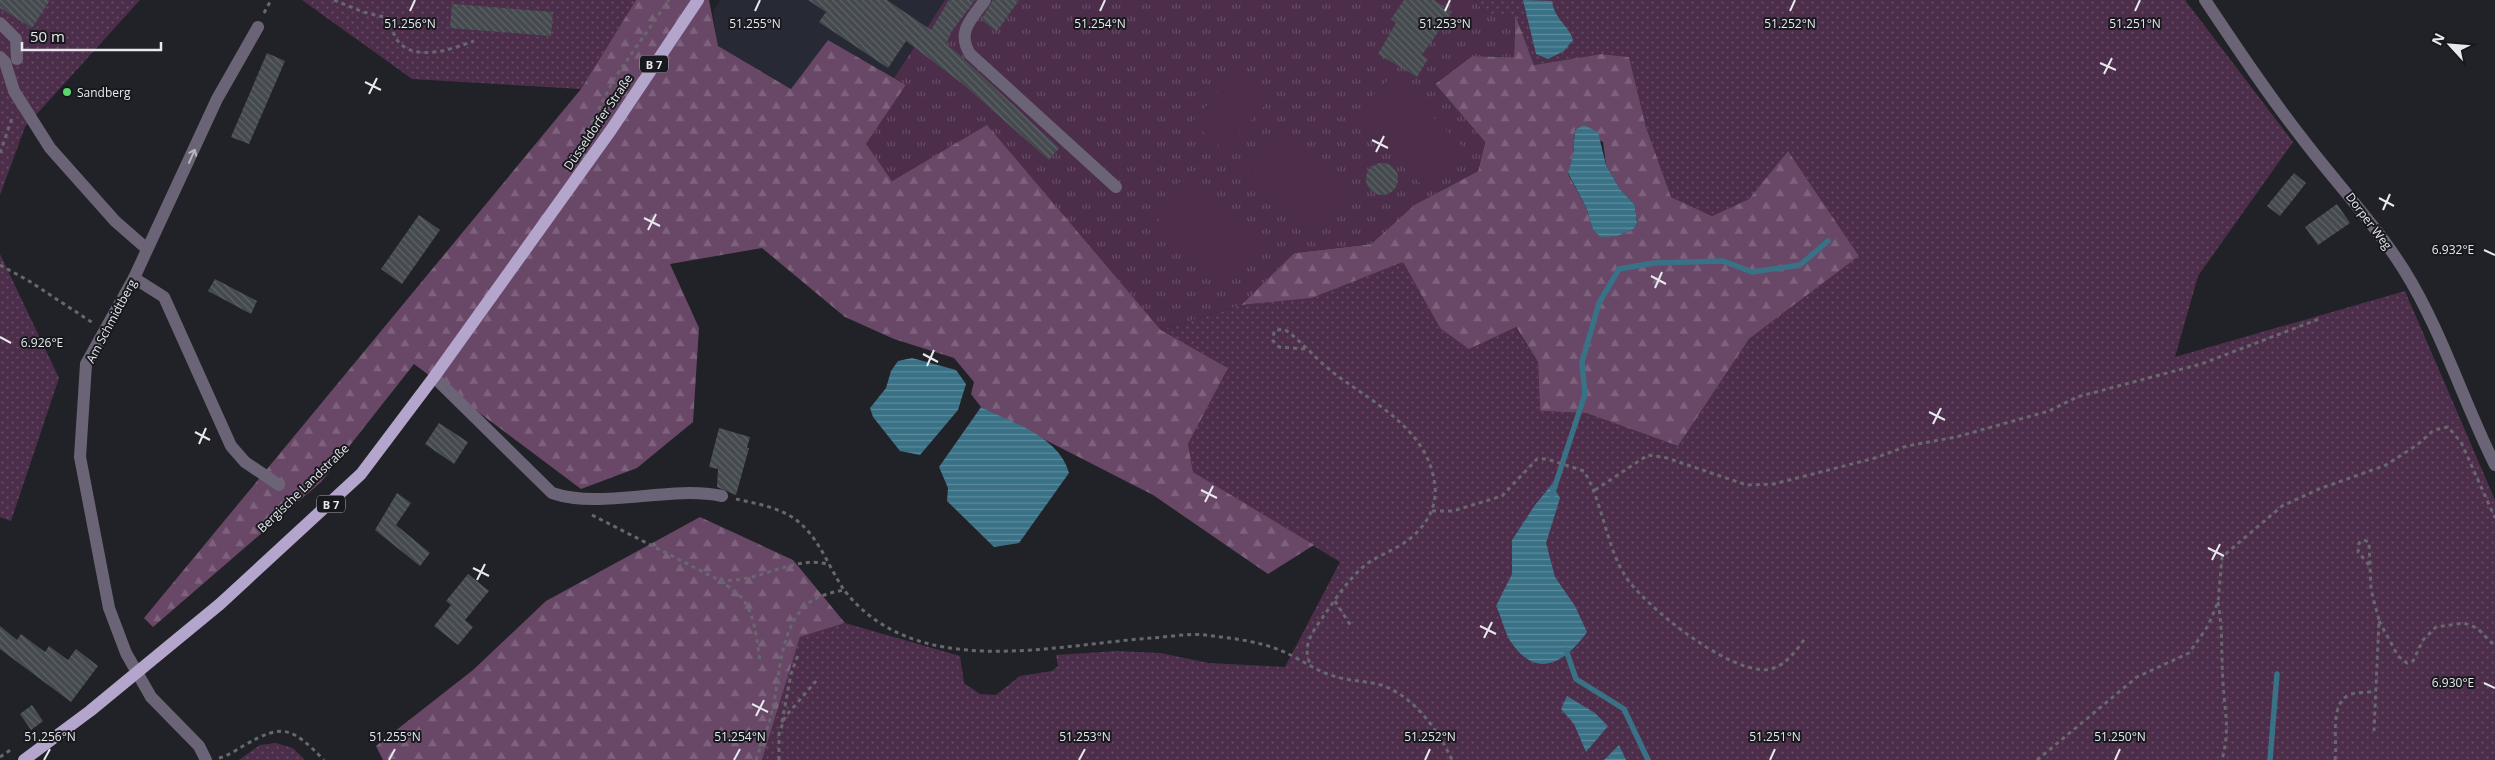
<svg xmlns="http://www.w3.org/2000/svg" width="2495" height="760" font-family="'Open Sans',sans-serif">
<defs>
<pattern id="grass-dots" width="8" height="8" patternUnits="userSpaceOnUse" patternTransform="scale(1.25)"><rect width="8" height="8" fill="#4c2e4a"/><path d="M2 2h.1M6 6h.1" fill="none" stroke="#664c64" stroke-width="1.8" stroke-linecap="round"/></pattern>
<pattern id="forest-firs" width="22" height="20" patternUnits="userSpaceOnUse" patternTransform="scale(1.25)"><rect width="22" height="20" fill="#694767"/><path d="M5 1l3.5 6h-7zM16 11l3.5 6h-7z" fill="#7e627d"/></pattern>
<pattern id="park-tufts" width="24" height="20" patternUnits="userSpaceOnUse" patternTransform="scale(1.25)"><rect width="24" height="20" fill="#4c2e4a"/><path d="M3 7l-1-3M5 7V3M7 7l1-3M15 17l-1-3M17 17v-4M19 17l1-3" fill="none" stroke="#664c64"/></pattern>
<pattern id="water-rules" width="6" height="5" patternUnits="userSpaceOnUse" patternTransform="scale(1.25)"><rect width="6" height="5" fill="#397186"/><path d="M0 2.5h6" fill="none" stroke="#5f8c9d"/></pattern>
<pattern id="building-back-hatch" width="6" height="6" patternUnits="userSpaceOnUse" patternTransform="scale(1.25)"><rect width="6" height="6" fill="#454a4f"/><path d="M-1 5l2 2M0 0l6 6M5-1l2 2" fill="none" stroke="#606469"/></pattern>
</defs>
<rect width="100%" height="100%" fill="#212227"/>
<path fill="#272934" d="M720,0h225l-51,78 -66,-38 -36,49 -75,-43 -4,-35z"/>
<g fill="url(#grass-dots)">
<path d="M0,0h140l-115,127 -25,68z"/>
<path d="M302,0h334l-55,89 -169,-10z"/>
<path d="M1475,0h710l108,142 -95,134 -23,81 230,-66 90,209v260h-1733l38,-123 45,-14 115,33 4,27 16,11 16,1 24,-19 32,-5 6,-5 -2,-11 61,-4 43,2 49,10 76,4 55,-105 -147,-90 -5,-28 40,-76 -67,-38 80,-25 71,-7 91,-36 37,66 75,-1 23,35 2,49 46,2 92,33 71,-107 110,-83 -71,-105 -39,48 -37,17 -41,-19 -25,-70 -17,-70 -28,-3 -67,11 -19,-51h-29z"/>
<path d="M0,254l59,124 -48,143 -11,-4z"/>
<path d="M276,743l17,5 12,12h-66l21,-15z"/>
</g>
<g fill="url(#forest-firs)" fill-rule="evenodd">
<path d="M636,0h73l9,46 73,43 37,-49 78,45 -39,58 25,38 95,-57 174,206 67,38 -40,76 5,28 121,73 -46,29 -115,-79 -172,-88 -10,-13 3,-12 -20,-24 -60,-19 -49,-22 -83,-69 -92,16 29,64 -6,94 -56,46 -56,21 -167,-125 -93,118 -168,145 -9,-9 437,-529z"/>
<path d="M1515,14l19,51 67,-11 28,3 17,70 25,70 41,19 37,-17 39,-48 71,105 -110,83 -71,107 -92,-33 -46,-2 -2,-49 -22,-35 -47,22 -29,-21 -37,-66 -91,36 -71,7 53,-52 77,-9 43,-39 64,-34 7,-29 -50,-58 37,-28 42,1zM1575,129l28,13 3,23 14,24 15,16 2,18 -3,6 -16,7 -25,-6 -7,-23 -18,-33 5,-19z"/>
<path d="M700,517l93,43 52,63 -45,14 -38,123h-379l-7,-14 97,-76 73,-69z"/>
</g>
<path fill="url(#park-tufts)" d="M945,0h530l11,14h29l-1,43 -42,-1 -37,28 50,58 -7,29 -64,34 -43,39 -77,9 -53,52 -80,25 -174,-205 -95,56 -26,-37 40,-59 -12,-7z"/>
<g fill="#4c2e4a">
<path d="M1240,68l32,29 -48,53 -32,-28z"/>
<path d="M1392,76l73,73 -39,40 -74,-73z"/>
<path d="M1280,124l73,74 -40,39 -73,-75z"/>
<path d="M1191,171l73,75 -40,40 -74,-75z"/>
</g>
<g fill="url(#water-rules)">
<path d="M1523,0l29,1c2,18 18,26 21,39l-9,11 -16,8 -12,-5z"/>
<path d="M1584,125l14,7 8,33 14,24 15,16 2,18 -3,6 -16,7 -17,1 -8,-7 -7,-23 -18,-34 5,-18 2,-25z"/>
<path d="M912,358l44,12 10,14 -8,26 -38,45 -20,-4 -27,-34 -3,-9 16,-20 5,-17 7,-10z"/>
<path d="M981,407c31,16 78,29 88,66l-50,70 -25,4 -47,-46 1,-13 -9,-21z"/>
<path d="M1552,484l8,14 -14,45 9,34 20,29 12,26c-23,32 -52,49 -78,7 -5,-10 -8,-23 -13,-33l16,-32v-34l23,-35z"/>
<path d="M1567,696l28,17 13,13 -22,26 -12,-28 -13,-15z"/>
<path d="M1619,745l7,15h-22z"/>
</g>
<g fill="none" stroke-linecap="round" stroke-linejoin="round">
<g stroke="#397186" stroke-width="5.5">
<path d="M1552,495l33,-101 -3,-32 17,-59 20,-34 35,-6 69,-2 29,11 48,-7 28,-24"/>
<path d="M1566,650l10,29 48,30 24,51"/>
<path d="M2270,760l7,-86"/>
</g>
</g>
<g fill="url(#building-back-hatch)">
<path d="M0,0h50l-18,28 -32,-20z"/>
<path d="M808,0h79l44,30 18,-30h26l-23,31 -6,13 16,13 97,91 -10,12 -85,-75 -58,-44 -18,27 -69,-46 7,-10z"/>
<path d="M993,0h26l-22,31 -16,-11z"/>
<path d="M1404,0h30l18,12 -30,43 6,4 -11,18 -39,-23 18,-31 -5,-4z"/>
<path d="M452,4l101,8 -2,24 -101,-8z"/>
<path d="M267,53l18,8 -36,83 -18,-7z"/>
<circle cx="1382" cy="179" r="16"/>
<path d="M2294,173l12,10 -26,33 -13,-10z"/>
<path d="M2337,204l13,19 -32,22 -13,-18z"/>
<path d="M419,215l21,15 -38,54 -21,-15z"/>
<path d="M215,279l42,22 -6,13 -43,-23z"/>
<path d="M439,423l29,19 -14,22 -29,-20z"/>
<path d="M719,428l31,9 -3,11h2l-13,47 -19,-8 1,-18 -9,-2z"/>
<path d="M397,493l14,10 -15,22 34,28 -10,13 -45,-36z"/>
<path d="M468,574l21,17 -24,29 8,7 -15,18 -24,-19 17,-21 -5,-4z"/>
<path d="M0,626l17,14 4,-6 24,18 4,-6 19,14 8,-11 22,17 -27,36 -71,-53z"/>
<path d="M32,705l11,16 -12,9 -11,-16z"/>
</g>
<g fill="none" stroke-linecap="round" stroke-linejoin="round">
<g stroke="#67686d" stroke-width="3" stroke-dasharray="4 4" stroke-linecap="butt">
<path d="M334,0l29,12 25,6c3,7 5,16 9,22 18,23 55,9 77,1"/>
<path d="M264,13l7,-13"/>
<path d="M584,138l30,-59 55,-79"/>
<path d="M0,153l12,-35"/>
<path d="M0,265l29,16 64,42"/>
<path d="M1305,349l-26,-2 -6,-6 1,-10 8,-2 5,2c17,13 31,30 48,43 40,30 94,56 100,112 2,19 -7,37 -22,50 -13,12 -30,17 -45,27 -20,15 -34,39 -48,58 -10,15 -18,27 -9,45"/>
<path d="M1595,490l53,-35 19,3 80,27 27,-1 101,-26 32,-12 49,-9 93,-26 28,-14 124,-33 118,-45"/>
<path d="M736,499c22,5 48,9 65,25 19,17 29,45 43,66"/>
<path d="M1432,511h21l49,-15 35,-37h10l37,12c19,32 21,71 40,103 17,30 114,108 150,94 14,-5 23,-19 32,-31"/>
<path d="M592,515l127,65c7,5 16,11 22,17 14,16 16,44 19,64"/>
<path d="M2369,565l-11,-13 1,-9 5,-3 5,2 2,48 8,30 -5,111"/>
<path d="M720,580c38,4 73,-25 107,-16"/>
<path d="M1335,601l16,25"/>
<path d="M2218,602c5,29 3,53 5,81 2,31 7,46 -1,77"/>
<path d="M2379,621l19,35 9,7 6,-2 10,-21 13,-13 28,-4 13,5 18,18"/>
<path d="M782,722l9,-48 7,-19"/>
<path d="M0,757l12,-8"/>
<path d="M219,758c9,-2 17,-8 24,-12 41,-24 49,-18 81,14"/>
<path d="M756,760c5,-15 11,-29 15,-44 9,-34 7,-79 31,-107 11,-12 26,-16 42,-19 72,92 207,55 308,48 17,-1 36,-5 53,-3 25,3 54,6 77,16 19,8 35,21 55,26 14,4 29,4 44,8 33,11 57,45 71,75"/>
<path d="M779,760v-26l6,-17 31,-36"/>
<path d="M2037,760l100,-83 52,-24 19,-27 10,-24 4,-45 60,-51 37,-17 67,-24 31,-20 17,-15 14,-3 13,15 34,76"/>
<path d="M2335,760c3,-18 -7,-58 16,-66 7,-2 16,-1 23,-3"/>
</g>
<g stroke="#6b6476" stroke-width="12">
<path d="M985,0c-13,19 -29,31 -15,54l146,133"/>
<path d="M2205,0c32,48 64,96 100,142 33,43 70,82 99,128 38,61 59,131 91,195"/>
<path d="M0,23l16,16 1,20"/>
<path d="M0,57l5,5 9,29 36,57 65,73 32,28"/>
<path d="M134,278l30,19 67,149 14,16 34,23"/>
<path d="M434,377l118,116c50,17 116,-8 170,3"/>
<path d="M206,760l-7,-14 -48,-49 -25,-44 -17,-45 -29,-151 6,-93 48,-86 83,-179 41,-72"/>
</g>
<path stroke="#b4a5cc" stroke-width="12" d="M24,760l66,-49 130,-107 141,-130 73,-97 177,-247 87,-130"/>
</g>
<defs><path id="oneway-shaft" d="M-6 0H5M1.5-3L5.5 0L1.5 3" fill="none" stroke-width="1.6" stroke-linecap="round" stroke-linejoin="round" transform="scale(1.25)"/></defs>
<use stroke="#b6b4bd" href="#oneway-shaft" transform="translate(192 156) rotate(-66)"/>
<path fill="none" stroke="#e8e9ed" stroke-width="2" d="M410,11l5,-11M755,11l5,-11M1100,11l5,-11M1445,11l5,-11M1790,11l5,-11M2135,11l5,-11M2100,63l16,7M2104,74l8,-16M365,82l16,8M369,94l8,-16M1372,140l16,8M1376,152l8,-16M2379,198l15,8M2383,210l7,-16M644,218l16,8M648,230l8,-16M2484,250l11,5M1651,276l15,8M1655,288l7,-16M0,337l11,6M923,354l15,8M927,366l7,-16M1929,412l16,8M1933,424l8,-16M195,432l15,8M199,444l7,-16M1201,490l16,8M1205,502l8,-16M2208,548l16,8M2212,560l8,-16M473,568l16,8M477,580l8,-16M1480,626l16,8M1484,638l8,-16M2484,683l11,5M752,704l16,8M756,716l8,-16M44,760l6,-11M389,760l6,-11M734,760l6,-11M1079,760l6,-11M1425,760l5,-11M1770,760l5,-11M2115,760l5,-11"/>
<circle fill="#5dd56d" stroke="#18191e" stroke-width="2" cx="67" cy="92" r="5"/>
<g text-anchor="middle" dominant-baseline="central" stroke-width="4" stroke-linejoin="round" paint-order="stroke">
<g fill="#18191e" stroke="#aaabaf" stroke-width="1">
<rect x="640" y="55.5" width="28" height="17" rx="4"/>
<rect x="317" y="495.5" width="28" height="17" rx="4"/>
</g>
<g font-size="11" font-weight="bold" fill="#e8e9ed">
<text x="654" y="64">B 7</text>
<text x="331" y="504">B 7</text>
</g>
<g font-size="12" fill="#e8e9ed" stroke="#18191e" text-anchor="start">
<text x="77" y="92">Sandberg</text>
</g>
<g font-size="12" fill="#e8e9ed" stroke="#18191e">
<text transform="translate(598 122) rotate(-56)">Düsseldorfer Straße</text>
<text transform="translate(2369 221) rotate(53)">Dorper Weg</text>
<text transform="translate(111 321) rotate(-62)">Am Schmidtberg</text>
<text transform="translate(303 488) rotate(-44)">Bergische Landstraße</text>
</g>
</g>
<g font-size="12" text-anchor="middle" fill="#e8e9ed" stroke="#18191e" stroke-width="4" stroke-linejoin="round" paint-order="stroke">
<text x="410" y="28">51.256°N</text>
<text x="755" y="28">51.255°N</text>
<text x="1100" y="28">51.254°N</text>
<text x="1790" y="28">51.252°N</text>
<text x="2135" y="28">51.251°N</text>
<text x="1445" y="28">51.253°N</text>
<text x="2453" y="254">6.932°E</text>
<text x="42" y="347">6.926°E</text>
<text x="2453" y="687">6.930°E</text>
<text x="50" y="741">51.256°N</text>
<text x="395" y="741">51.255°N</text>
<text x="740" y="741">51.254°N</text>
<text x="1085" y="741">51.253°N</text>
<text x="1430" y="741">51.252°N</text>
<text x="1775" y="741">51.251°N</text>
<text x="2120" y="741">51.250°N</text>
</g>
<g transform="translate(2450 45) rotate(296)" stroke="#18191e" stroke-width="4" paint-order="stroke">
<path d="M0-4L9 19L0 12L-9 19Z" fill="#e8e9ed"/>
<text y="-8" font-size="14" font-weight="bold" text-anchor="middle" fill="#e8e9ed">N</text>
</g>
<path d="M22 42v8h139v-8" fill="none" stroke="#e8e9ed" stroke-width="2.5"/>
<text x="30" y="42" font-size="15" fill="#e8e9ed" stroke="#18191e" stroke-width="4" paint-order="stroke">50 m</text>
</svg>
